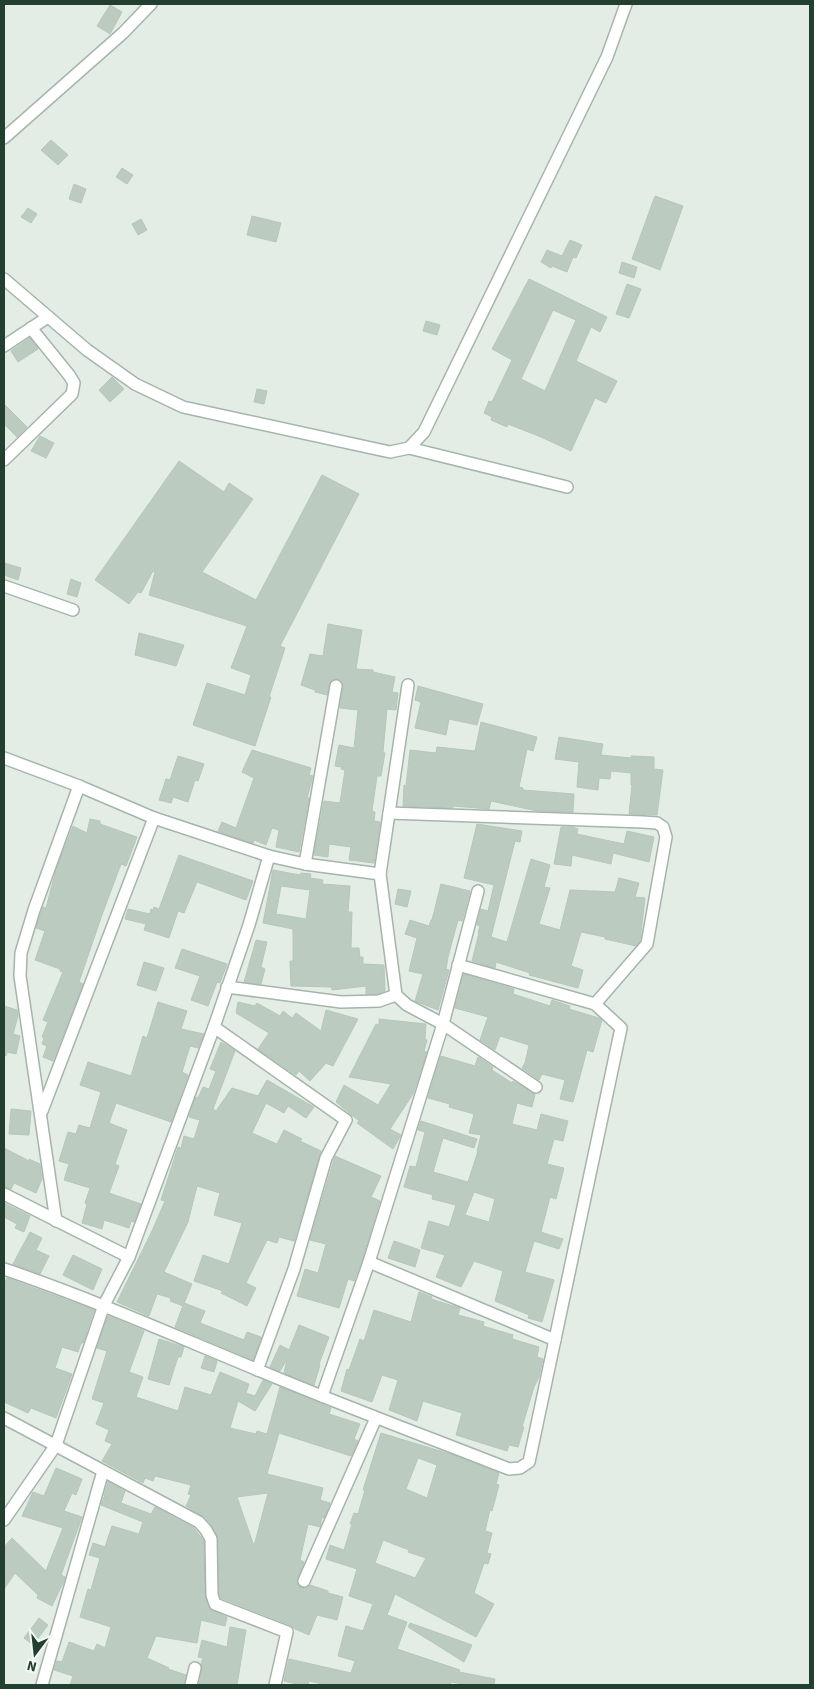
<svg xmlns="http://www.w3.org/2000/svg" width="814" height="1689" font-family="'Source Sans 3',sans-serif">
<rect width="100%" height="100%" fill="#e3ede6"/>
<g fill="#bbcbc0" stroke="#b5c7ba" fill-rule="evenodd">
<path d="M110,5l12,7 -12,22 -13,-8z"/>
<path d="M51,140l17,15 -10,10 -17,-15z"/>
<path d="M122,168l11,7 -6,9 -11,-7z"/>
<path d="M74,184l12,5 -5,14 -12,-4z"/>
<path d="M655,196l28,10 -23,64 -28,-11z"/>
<path d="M28,208l9,6 -6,9 -10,-6z"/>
<path d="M252,216l29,7 -5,19 -29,-7z"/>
<path d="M141,219l6,11 -9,5 -6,-11z"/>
<path d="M570,240l12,5 -6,13 -3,-1 -6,15 -15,-6 -1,2 -10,-6 6,-12 15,6z"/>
<path d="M622,262l15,5 -3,11 -15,-5z"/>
<path d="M529,279l78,38 -7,15 -9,-5 -15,34 41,20 -11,22 -11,-5 -24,53 -30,-14 -33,-13 -1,3 -16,-7 1,-3 -8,-4 5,-12 3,1 20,-42 -20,-11zM553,310l23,10 -31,71 -24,-12z"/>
<path d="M627,284l14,5 -12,29 -13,-4z"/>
<path d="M426,321l14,4 -3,10 -14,-4z"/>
<path d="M30,338l8,11 -20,13 -7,-11z"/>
<path d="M112,377l12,12 -14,13 -11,-12z"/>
<path d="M257,389l10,2 -3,13 -10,-2z"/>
<path d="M4,404l23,23 -10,10 -13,-13z"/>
<path d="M40,436l14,7 -8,15 -15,-7z"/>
<path d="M179,461l45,31 5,-9 24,16 -51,73 54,28 66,-125 37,19 -79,152 5,2 -16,49h2l-16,49 -62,-21 14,-42 38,12 6,-20 -20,-7 16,-42 -98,-31 6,-23 -2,-1 -12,22 -3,-1 -9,12 -34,-24z"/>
<path d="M4,563l17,5 -3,12 -14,-5z"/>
<path d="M71,579l10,4 -4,14 -10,-3z"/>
<path d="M328,624l34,6 -6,39 17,1v2l22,5 -3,15 6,1 -2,17 -9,-1 -4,43 2,1 -4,23h-4l-5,35 3,1 -1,9 6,1 -6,41 -25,-3 2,-13 -22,-3 -1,13 -14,-2 10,-54 16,2 5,-33 -4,-1 1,-2 -7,-1 4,-21 15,3 4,-38 -18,-2 3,-21 -2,-6 -3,-2 -8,3 -3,13 -12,-3v-2l-14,-5 9,-31 13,2z"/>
<path d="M139,633l45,12 -8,21 -41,-11z"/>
<path d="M418,686l65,18 -6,21 -28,-6 -3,16 -31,-7 6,-26 -6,-2z"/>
<path d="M481,722l56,15 -4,14 -6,-2 -8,38 4,1v2l51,4 -1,18 -36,-1 -46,-10 -2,8 -36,-3v2l-50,-2 1,-21 2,1 4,-36 26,3 1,-6 38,4z"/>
<path d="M559,737l44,7 -2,11 30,3v-2l23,1v12l9,1 -6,45 -28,-1 3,-29h-1v-12l-20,-2 -1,8 -11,-1 -1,12 -21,-3 2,-25 -24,-3z"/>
<path d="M252,750l59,18 -2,7 4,1 -6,22h2l-10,54 -23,-5 3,-17 -7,-2 -6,17 -12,-5 -1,3 -35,-12 4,-9 14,6 18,-50 -12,-6z"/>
<path d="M178,756l26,8 -6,17 -3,-1 -7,22 -15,-5 -2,6 -12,-3 7,-21 4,1z"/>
<path d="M90,819l10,2v3l37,13 -11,29 -5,-2 -18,48 -24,70 4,2 -30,77 -10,-4 4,-11 -5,-2 2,-6 -2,-1 6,-15 -5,-2 20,-48 -3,-1v-2l-25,-9 10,-29 -9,-3 7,-21 3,1 10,-38 17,-44 14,7z"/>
<path d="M477,824l45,7 -2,11 -5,-1 -24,96 16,5 24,-83 19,6 -6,22 6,1 -11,36 21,6 10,-40 45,2 4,-14 20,5 -4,14 10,1 -5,43 -4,5 -31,-7v-2l-24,-5 -10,34 12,4 -5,18 -49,-13 1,-2 -34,-11 -1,6 -23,-7 7,-28h-1l2,-7 -3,-1 4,-16 7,2 6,-26 -30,-7z"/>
<path d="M561,827h11l6,2 -1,5 47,10 3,-13 27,6 -5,25 -36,-9 -2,11 -39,-9 -1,11 -17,-2z"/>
<path d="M179,855l74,26 -7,19 -49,-18 -13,31 -6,-2 -9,27 -25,-8 2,-6 -21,-5 3,-10 22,5 1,-5 2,1 1,-3 5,2z"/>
<path d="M273,870l27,5 1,-2 10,1 -1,4 13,2 -1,4 28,2 -2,26h4l-1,36h8l1,9h3v7l21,1 1,26 -7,3h-12v-8l-34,4 -1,-3 -40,-1 -1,-25h3v-32l-30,-6zM281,886l29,4 -4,29 -30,-5z"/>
<path d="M441,884l29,7 -8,30 -4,-1 -10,37 -2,12 3,1 -11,40 -23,-9 8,-27 -14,-3 8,-33 -12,-4 5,-14 19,6 2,-6h1z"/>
<path d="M398,889l13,2 -4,16 -12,-3z"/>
<path d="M256,940l11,2 -6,25 4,2 -4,15 -17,-2z"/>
<path d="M182,949l45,15 -7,19 -3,-1 -9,24 -17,-6 9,-24 -25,-8z"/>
<path d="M144,962l20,6 -8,23 -19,-6z"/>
<path d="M464,974l50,15 -1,5 37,12 2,-6 18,6 -1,3 30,9 3,2 -9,32 -6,-2 -14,52 -13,-3 5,-19 -23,-6 -3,6 -17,-12 3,-5 4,-18 -29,-9 -5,14 -15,-10 8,-23 -33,-9z"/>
<path d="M158,1002l29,9 -6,18 23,5 -6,14 -8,-2 -8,26 6,3 -17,47 -55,-19 -7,20 18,7 -12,34 4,2 -10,27 32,11 -7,18 -3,-1 -2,7 -25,-8 -2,9 -20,-6 5,-19 -2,-1 5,-15 -26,-8 5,-16 -10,-3 9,-29 8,2 3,-9 11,3 11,-36 -21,-7 8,-23 43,14 12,-40 4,2z"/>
<path d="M238,1002l17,4 2,-3 23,13 3,-5 9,7 4,-5 25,18 5,-21 32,9 -25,47 -7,-3 -16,18 -11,-10 -3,4 -38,-26 11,-16 -33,-20z"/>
<path d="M4,1006l13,4 1,6 -5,18 7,2 -4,18 -9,-2 -1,4 -2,-1z"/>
<path d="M379,1019l47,5 -1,15 2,1 -3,11 3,1 -14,42 -23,35 11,6 -8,14 -36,-26 2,-2 -23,-19 8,-17 34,20 13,-21 -42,-7 27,-53 3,1z"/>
<path d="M221,1042l14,9 -22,58 3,2 16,-23 26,8 9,-16 47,27 -8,11 -18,-12 -4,7 -18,-10 -14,30 25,11 7,-14 18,9 -2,2 21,10 -27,90 -15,-4 -2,6 -10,-3 -21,43 10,5 -9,18 -26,-13 2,-2 -29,-10 9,-26 26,9 13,-41 -28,-8 6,-22 -23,-7 -9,36 -24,50 28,12 -9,22 -13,-5 1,-3 -14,-4 -8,22 -32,-14 35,-71 13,-30 -4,-1 17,-53 3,1 3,-12 10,3 6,-19 -11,-3 7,-20 2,1 5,-11 6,2 7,-18 -6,-2z"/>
<path d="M441,1056l34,10 3,-9 15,10 -1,3 20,13 1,-2 22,13 -3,13 -15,-4 -5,21 25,6 4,-16 27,7 -5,20 -9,-2 -7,25 17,4 -8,31 -6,-2 -9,35 22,7 -4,10 -25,-8 -9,31 29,8 -12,42 -14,-4 1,-3 -34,-14 8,-30 -29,-10 -13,26 -25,-10 9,-22 -24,-7 8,-27 20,6 7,-22 -24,-6 1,-4 -29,-8 6,-21 6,1 9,-35 -7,-2 3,-9 56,18 -3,9 -31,-10 -10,34 35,10 10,-31h-1l4,-16 -12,-2 5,-19 -25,-7 1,-3 -22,-6zM474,1192l21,7 -6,23 -24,-7z"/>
<path d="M11,1109l20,2 -2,24 -20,-1z"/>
<path d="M4,1148l25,13v-2l11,5 2,15 -6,14 -22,-10 -3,6 -7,-2z"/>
<path d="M335,1156l46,20 -10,21 9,4 -18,59 -8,21 -6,-2 -9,29 -42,-12 8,-27 13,4 8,-29 -16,-4z"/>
<path d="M4,1203l26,13 -6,16 -9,-4 2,-4 -13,-7z"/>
<path d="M30,1232l12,6 -6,12 13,6 -9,18 -27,-10z"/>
<path d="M394,1241l26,9 -5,17 -27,-9z"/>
<path d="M73,1255l29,14 -9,21 -30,-15z"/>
<path d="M7,1278l87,32 -11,33h-2l-3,9 -16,-5 -7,21 17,6 -16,44 -25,-10 -3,5 -24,-11v-119z"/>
<path d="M419,1292l13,5 -1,2 29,9 -2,7 26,7 -1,4 30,9 -1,4 27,8 -2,10 6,2 -4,18 -5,10 -12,40h2l-6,20 -9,-2 -2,6 -51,-16 6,-22 -39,-12 -6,20 -28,-11 9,-30 -16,-5 -10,27 -31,-11 6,-22 2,1 11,-31 4,2 10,-31 37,12z"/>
<path d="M184,1303l21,8 -5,12 44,17 3,-8 14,5 -8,23 -78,-33z"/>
<path d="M108,1316l36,15 -15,41 14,5 -7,20 42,14 7,-24 26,8 9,-23 29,12 -3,9 9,3 8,-16 9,4 -17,27 -17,-10 -8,27 26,6 1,-3 10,3 13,-47 51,21 -2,6 31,10 -6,15 4,2 -7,15 -72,-23 -12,41 56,14 -3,12 10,3 -6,15 -2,-1 -2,10 -12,-3 -8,36 4,2 -7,19 4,7h4l5,-3 18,6v2l15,4 -6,23 -20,-5 -8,20 -16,-7 -3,-3 -69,-27 -2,-4 -1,-56 -6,-12 -7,-9 -19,-11 5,-11 -3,-1 3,-9 -36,-9 -2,5 -8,-3 -2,5 -41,-22 10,-17 -7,-3 4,-11 -13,-6 8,-21 -12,-4 15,-48 -10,-3zM268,1493l-14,53 -17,-49z"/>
<path d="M299,1325l30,12 -10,27 1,1 -6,20 -30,-12 3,-14 -7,12 -10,-4 10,-22 9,5z"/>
<path d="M159,1339l25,8 -3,10h-3l-9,28 -21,-6z"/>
<path d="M205,1356l12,5 -3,11 -13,-4z"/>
<path d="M381,1433l69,21 49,19 -3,11 3,1 -7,26 -2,-1 -5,21 7,2 -5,20 4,1 -3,10 -4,-1 -10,30 20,11 -18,33 -81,-43 -8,21 20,7 -10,27 63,21 -1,2 36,7 -1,6h-25l-18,-3 -1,3h-123l-18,-4 -1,4h-7l-17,-4 5,-22 62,14 4,-12 -17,-5 8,-30 17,5 10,-27 -24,-8 8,-27 -31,-10 4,-14 14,5 8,-26h-2l4,-11 4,1 7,-24h-2zM418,1458l19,7 -10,33 -21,-9zM383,1540l26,10 -1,2 18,6 -11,20 -40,-15z"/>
<path d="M56,1468l26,11 -6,16 -4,-2 -8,18 18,6 -21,58 4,2 -2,6 -11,23 -15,-8 1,-3 -23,-22 -11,16v-42l8,-9 34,33 17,-43 -41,-12 11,-24 11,4z"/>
<path d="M108,1482l17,9 -4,12 30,11 4,-7 39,21 10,13 1,56 5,12 17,8 -2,9 -24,-6 -4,23 -41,-7 -9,22 22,10 -1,1 18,6 -2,10h-114l3,-9 -19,-6 3,-9 5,1 7,-20 25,9 3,-7 8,4 6,-21 -31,-10 8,-28 3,1 9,-32 -11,-3 4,-12 12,4 7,-21 27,8 4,-12 -42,-17 3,-8 5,1 -5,-2z"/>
<path d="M39,1618l9,7 -15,20 -9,-7z"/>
<path d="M410,1623l62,22 -8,17 -56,-35z"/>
<path d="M230,1627l16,3 -9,55h-38l3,-16 -1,-5 2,-6 -5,-1 4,-17 25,7z"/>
</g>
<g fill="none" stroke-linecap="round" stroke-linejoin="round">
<g stroke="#a5b5ab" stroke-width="14">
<g id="minor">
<path d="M4,138l119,-105 28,-29"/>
<path d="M4,279l83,71 48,34 48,23 207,45 19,-4 158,39"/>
<path d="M4,346l44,-29"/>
<path d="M409,448l15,-16 183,-375 19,-53"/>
<path d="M4,460l68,-66 2,-11 -5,-8 -38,-47"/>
<path d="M4,586l69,24"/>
<path d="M408,685l-28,189 16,121 11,10 36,19 93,63"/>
<path d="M4,758l75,28 75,32 115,38 36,8 75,10"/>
<path d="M389,813l254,9 14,1 6,4 3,10 -19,107 -52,60"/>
<path d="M305,864l31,-178"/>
<path d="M227,987l114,15 38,-1 17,-6"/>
<path d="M214,1027l132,93 -20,38 -32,111 -37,101"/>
<path d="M42,1111l112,-293"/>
<path d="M4,1194l125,63"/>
<path d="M56,1221l-36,-245 1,-23 13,-43 45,-124"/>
<path d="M369,1262l186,78"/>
<path d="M4,1269c86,29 169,66 254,101 83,35 167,66 251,99l11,-1 9,-6 92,-434 -26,-24 -137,-39"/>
<path d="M322,1396l47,-134 74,-238 35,-133"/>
<path d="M4,1418l195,104 7,8 5,9 1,56 3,9 72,28 -12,53"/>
<path d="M4,1520l52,-75 48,-140 25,-48 85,-230 35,-102 20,-69"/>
<path d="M304,1581l72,-163"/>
<path d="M42,1685l61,-214"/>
<path d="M191,1685l4,-17"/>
</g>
</g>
<use href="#minor" stroke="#fff" stroke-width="11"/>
</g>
<rect width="814" height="1689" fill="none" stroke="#223f2f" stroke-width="10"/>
<g transform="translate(35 1654) rotate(195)" stroke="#f3f9f5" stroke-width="4" paint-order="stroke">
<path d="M0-4L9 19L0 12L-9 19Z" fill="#223f2f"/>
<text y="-8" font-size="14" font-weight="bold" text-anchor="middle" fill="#223f2f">N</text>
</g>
</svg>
